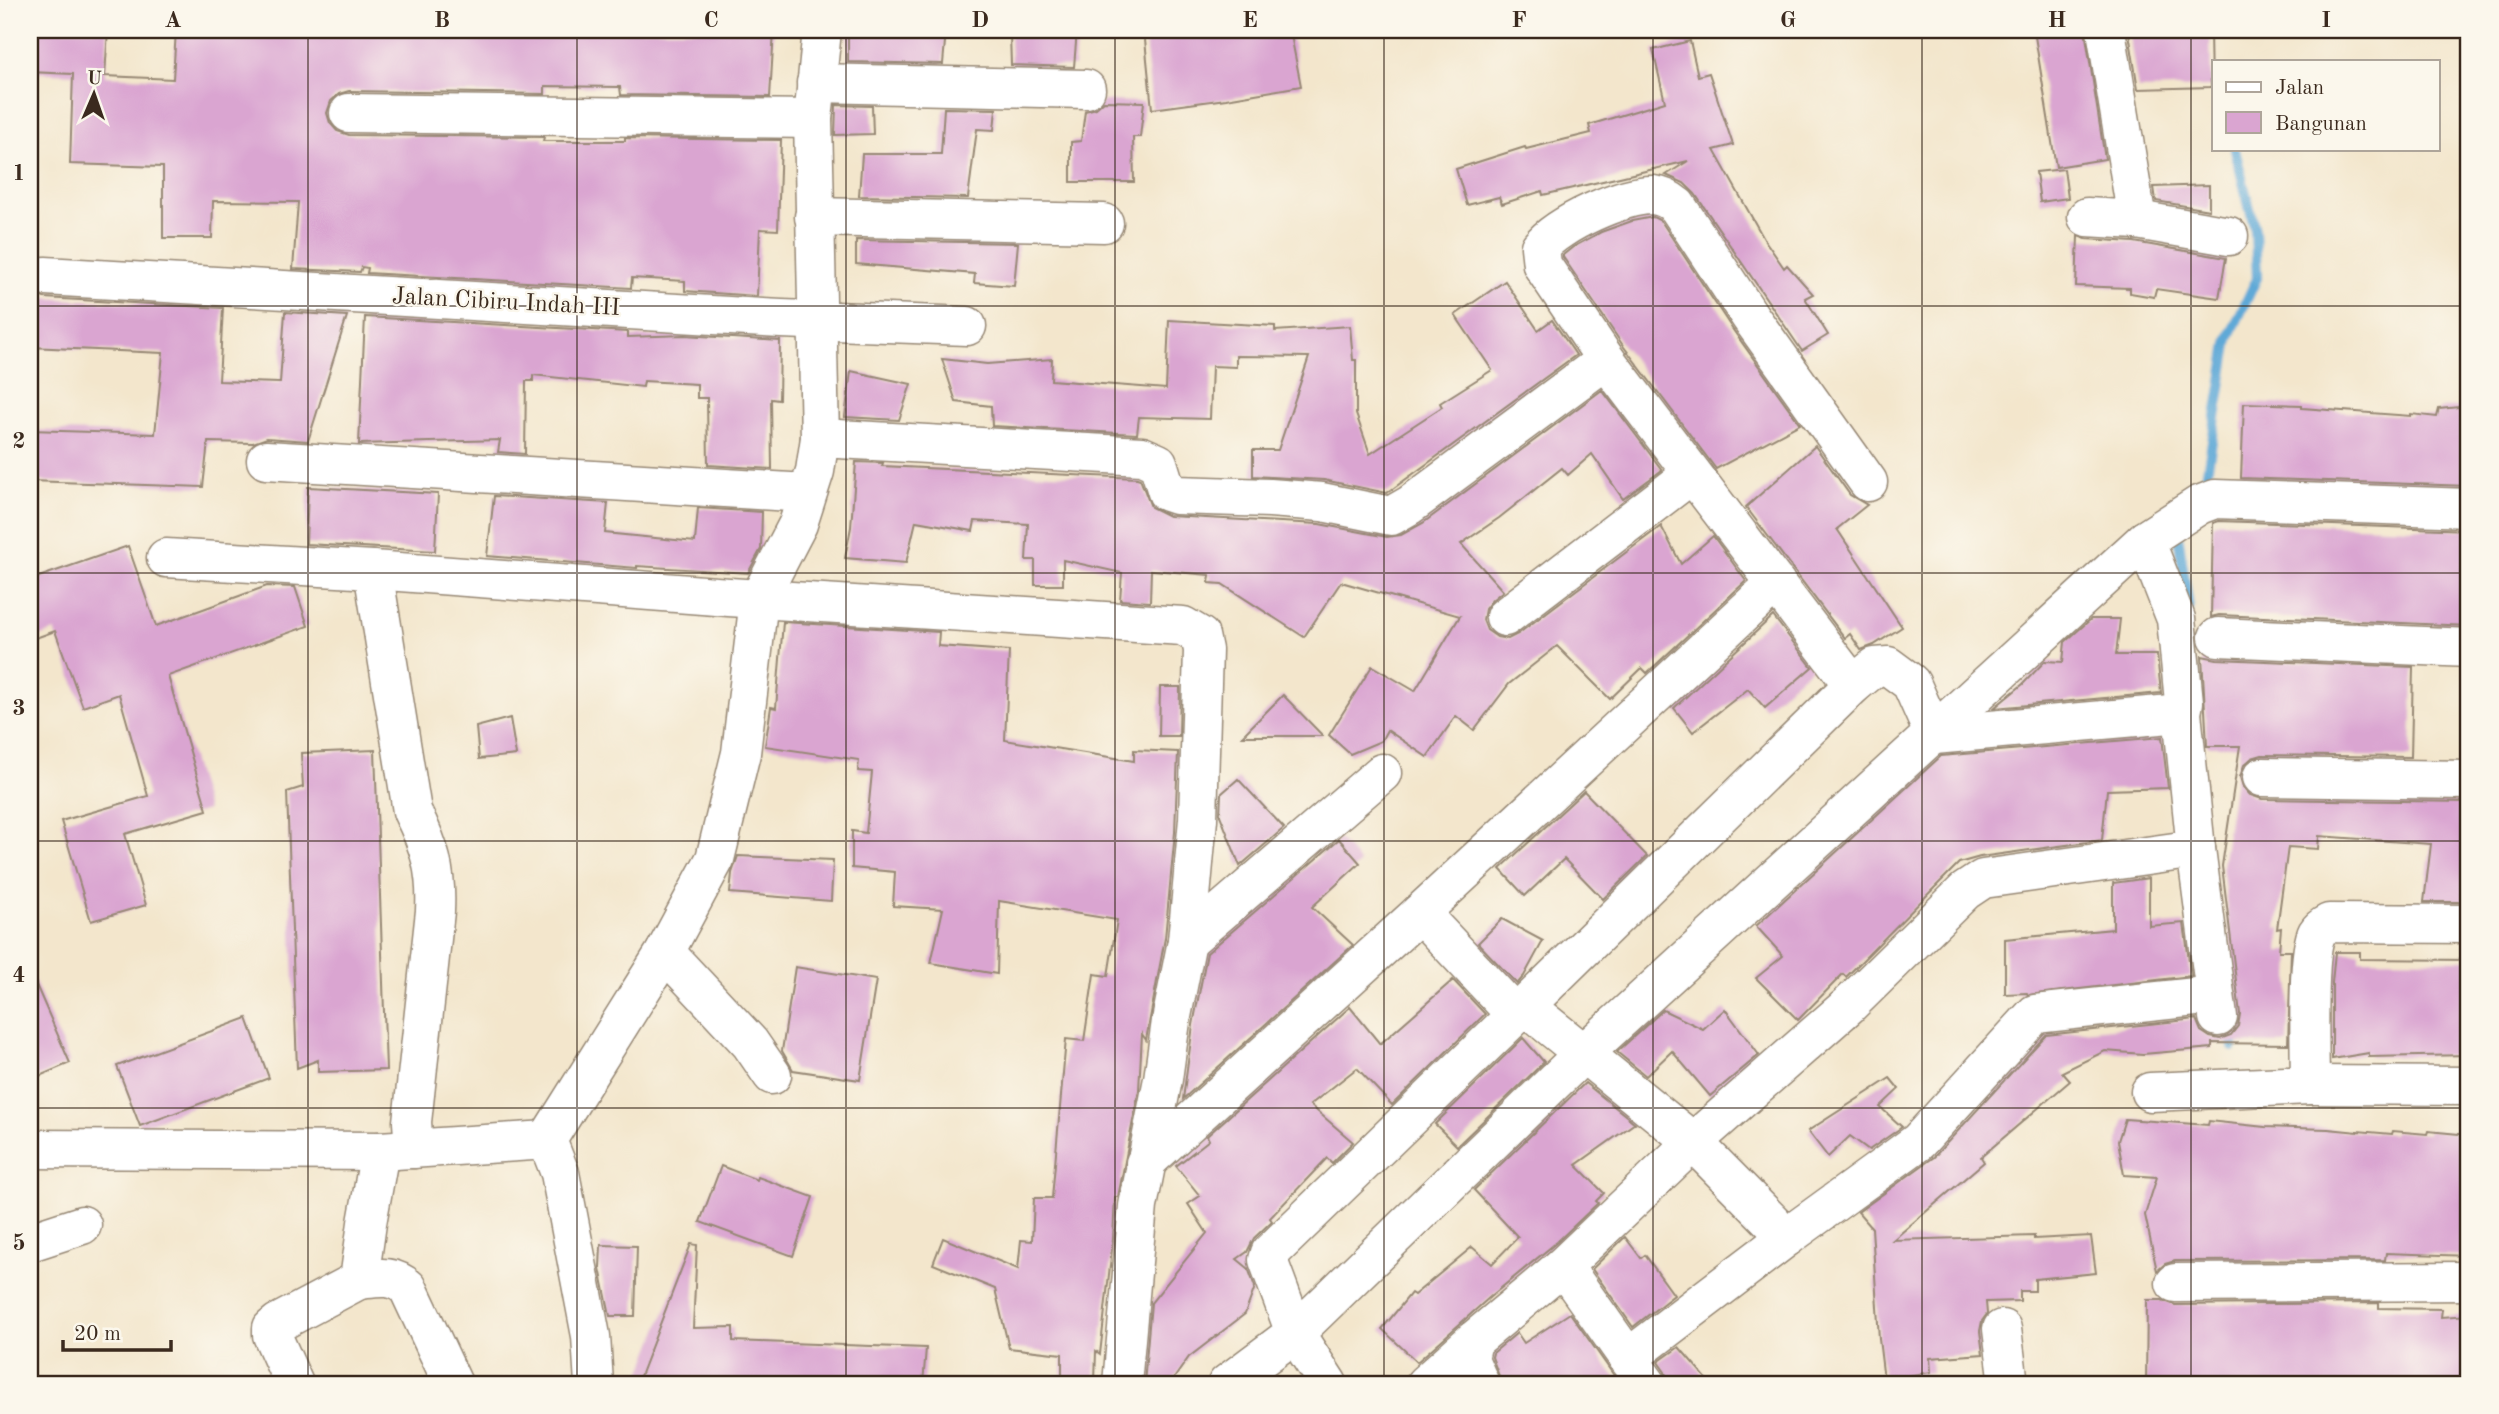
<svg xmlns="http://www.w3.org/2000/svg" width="2499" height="1414" font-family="'Old Standard TT',serif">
<rect width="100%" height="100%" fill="#fbf7ec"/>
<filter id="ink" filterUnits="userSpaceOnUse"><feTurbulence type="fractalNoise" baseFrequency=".0143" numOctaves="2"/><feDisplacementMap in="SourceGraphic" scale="14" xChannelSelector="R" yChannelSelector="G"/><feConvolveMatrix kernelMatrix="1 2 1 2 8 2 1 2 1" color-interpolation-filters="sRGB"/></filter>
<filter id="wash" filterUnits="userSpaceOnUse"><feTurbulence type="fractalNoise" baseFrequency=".00686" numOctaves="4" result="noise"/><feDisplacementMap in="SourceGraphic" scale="28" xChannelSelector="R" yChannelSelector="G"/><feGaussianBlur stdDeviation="1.57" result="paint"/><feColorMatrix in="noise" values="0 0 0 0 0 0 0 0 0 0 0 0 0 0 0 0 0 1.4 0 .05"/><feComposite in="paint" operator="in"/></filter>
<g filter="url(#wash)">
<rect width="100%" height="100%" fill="#f3e6cc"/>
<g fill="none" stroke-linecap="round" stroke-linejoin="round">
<g stroke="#5ea9d7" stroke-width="10">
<path d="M2194,494l12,-16 23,-140 28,-60 -2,-48 -20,-80"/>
<path d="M2177,528l12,81"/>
<path d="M2230,1019l3,28"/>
</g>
</g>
<g id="blocks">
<g fill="#daa5d1">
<path d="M30,30h78l-3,46 68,3 3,-49h151v2l87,-2h360l-4,67 -149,-2 -1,-8 -75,-1v8l-196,-3 -10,3 -8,7 -4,12 3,10 7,8 12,4 195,2 -1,4h82v-3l156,2 -3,90 -18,-1 -3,67 -72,-5v-10l-53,-3 -1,10 -264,-15 1,-5 -6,-1 -2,5 -67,-3 5,-67 -85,-1 -1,37h-49v-71l-93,-3 3,-90 -43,-2z"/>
<path d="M848,30h98l-3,34 -95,-2z"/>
<path d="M1043,30h34l-3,37 -63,-2 -1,-31z"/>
<path d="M1144,30h146l11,56 -75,13 -74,10z"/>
<path d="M2034,30h51l20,129 -49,8z"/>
<path d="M2210,31l1,56 -73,2 -9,-56z"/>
<path d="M1690,41l8,35 11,-3 24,72 -19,5 50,89 20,29 3,-3 26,29 -8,4 23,37 -26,16 -107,-157 -11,-11 -18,-8 22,-14 -145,34 -1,-4 -40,13 -3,-7 -32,8 -11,-36 69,-22 1,2 65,-16 -2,-8 76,-23 -12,-52z"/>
<path d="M1104,101l40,1 -4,35h-7l1,45h-63v-40l10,-1 4,-30 11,-3z"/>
<path d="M836,105l36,1 1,28 -38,1z"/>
<path d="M944,108l52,1 -2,21 -17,-1 -9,69 -109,-2 3,-42h79z"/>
<path d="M2064,169l4,29 -28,4 -4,-30z"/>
<path d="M2209,185v25l-53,-9 -2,-14z"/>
<path d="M1653,217l8,4 72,109 67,94 -84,45 -92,-122 -61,-90v-2l10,-8 28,-15 31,-11z"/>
<path d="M2078,236l8,3 48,3 92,16 -7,40 -63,-9 -2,8 -24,-4v-5l-54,-2z"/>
<path d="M856,240l162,3 -4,43 -40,-3 1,-9 -119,-10z"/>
<path d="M1505,281l33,49 14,-10 24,35 -189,138 -63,-13 -71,-4v-26h25l31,-93 -73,-1v11l-24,-1 -2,53 -71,-2 -2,17 -145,-8 -1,-20 -35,-4 -14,-43 45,5 65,-5 -1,21 115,9 3,-69 106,6v5l75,-5 3,34h3v54l14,40 72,-47 -2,-4 52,-33 -37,-55z"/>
<path d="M30,291l14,7 179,10 -4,73 61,2 5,-71 62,4 -39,125 -41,-3 -14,5 -45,-1 -5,45 -173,-6v-51l125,4 8,-81 -133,-6z"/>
<path d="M365,317l263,15v5l57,-2 95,6 -1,59 -8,-1 1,70 -64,-4 -1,-67h-10v-14l-53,-3 -1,6 -110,-12v6h-7l-1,73 -27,-2 2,-12 -141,4z"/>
<path d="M851,371l60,13 -12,36 -54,-3z"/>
<path d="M1602,390l60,80 -39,29 -31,-45 -24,21 -6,-7 -63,50 -38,26 42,47 -11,9 -7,9 -2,11 4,10 10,7 11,2 10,-5 143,-108 20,38 32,-28 33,45 -99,92 -5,-5 -32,31 -53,-53 -48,38 -35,46 -18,-14 -29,41 -40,-27 -6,11 -31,13 -21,-19 43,-69 43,25 45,-75 -119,-34 -37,55 -82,-53 -13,-1 1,-8 -59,-5 -1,32 -30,-2 2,-27 -59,-13v25h-28v-25h-9l2,-36 -53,-3 -2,10 -57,-10 -10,42 -61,-5 6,-31 5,-65 27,1 -1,3 255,12 3,1 11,28 18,9 150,8 68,13 14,-2 22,-12z"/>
<path d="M2244,403l58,2v3l109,8v-2l26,3 2,-8 30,-3v80l-228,-8z"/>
<path d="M1815,446l35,49 17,10 -30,24 65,98 -28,18 -13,5 -11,-16 -5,4 -99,-131z"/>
<path d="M308,487l130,7 -3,57 -129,-7z"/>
<path d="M494,496l114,7 -3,30 90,9 3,-34 64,4 -1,37 -13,24 -111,-7v2l-150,-12z"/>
<path d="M2219,521l250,9v96l-250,-11 -8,2 2,-94z"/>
<path d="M128,546l28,80 111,-40 28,1 13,39 -140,50 39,134 -82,24 21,71 -55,16 -30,-100 87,-25 -29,-102 -36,13 -28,-76 -25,9v-60z"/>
<path d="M1773,616l39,51 -47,41 -17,-19 -55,43 -19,-24z"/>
<path d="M2091,619h29l-4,36h41l4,38 -167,15 29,-24 22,-23 18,1 2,-20z"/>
<path d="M783,622l156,10 -1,14 71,5 -4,89 129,21v-11l44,2 -3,80 -10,106 -19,102 -4,-6 -3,56 -21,107h-3l-2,42 -13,115 -4,-3 -1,31h-33v-28l-53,-6 -14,-59 -62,-25 10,-26 75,31 3,-29 11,1 2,-43h18l14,-159 18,2 10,-67 14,2 9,-56 -118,-19 -2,73 -66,-11 12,-54 -50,-3 2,-34 -43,-4v-37l14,2 6,-61 -14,-1 1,-11 -94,-14 6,-39 5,1z"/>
<path d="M2202,656l15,3 196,8 -2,90 -149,-2 -10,3 -8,7 -4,12 3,10 7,8 12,4 207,3v100h-45l7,-58 -112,-8 -1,13 -30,-2 -11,82 4,-1 -2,23h12l-3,93 -76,-1v5l-69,6 -38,-3 -43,21 8,9 -89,76 3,5 -91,78 141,-4v3l57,-3 5,37 -61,6v12h-15v10l-34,1 1,12 -5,7 -2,10 3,23 -53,4 1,14 -47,8 -5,-41 -7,-111 -14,-16 76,-55 112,-122 150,-16 5,12 9,6 10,2 11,-4 7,-9 2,-12 -18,-148 18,-120h-33z"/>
<path d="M1160,687h20l-1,49h-20z"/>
<path d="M1283,695l40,41h-81z"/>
<path d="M510,718l6,37 -37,4 -3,-32z"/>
<path d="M2162,737l6,51 -61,2 -5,50 -122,17 -21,6 -113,114 -3,-3 -45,46 -42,-42 27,-22 -27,-30 185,-170z"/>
<path d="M375,750l11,320 -68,2v-12l-21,8 -10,-276 16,-5 -2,-34z"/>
<path d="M1238,779l46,49 -44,38 -20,-51 1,-21z"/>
<path d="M1584,791l63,65 -44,43 -39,-40 -39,37 -25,-27z"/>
<path d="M1339,839l21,24 -48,44 41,38 -170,154 10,-74 14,-72z"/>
<path d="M738,856l95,4 -2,41 -101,-8 2,-20z"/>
<path d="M2149,878v48l35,-3 7,53 -163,19 -1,-2 -22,1v-55l108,-10v-46z"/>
<path d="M1502,919l41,22 -19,35 -7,8 -39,-41z"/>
<path d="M2335,952h25v7l109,1v95l-100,2v-4l-37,6v-76z"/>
<path d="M795,967l81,13 -16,100 -67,-10 -11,-19z"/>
<path d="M30,971l40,92 -40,17z"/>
<path d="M1453,980l32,34 -93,91 -35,-37 -47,37 43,37 -21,21 -5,-5 -57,60 2,3 -18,17 -7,14 -10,7 11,9 7,19 -10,27 -56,43 -19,27h-26l7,-81 56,-70 -19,-29 12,-8 -24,-30 33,-26 -2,-4 143,-129 30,37z"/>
<path d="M1725,1009l34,46 -49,41 -38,-45 -26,25 -29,-24 46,-42 40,19z"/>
<path d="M247,1018l22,60 -129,48 -23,-60z"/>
<path d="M1523,1038l21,24 -87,84 -22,-22z"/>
<path d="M1890,1078l9,11 -19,18 22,20 -33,23 -19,-14 -22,21 -20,-26z"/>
<path d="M1585,1083l50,40 -59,42 28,28 -8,8 2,2 -41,39 -67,55 -73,65 -35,-33 29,-36 3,2 58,-48 20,17 26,-27 -44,-47z"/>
<path d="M2125,1119l83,6 1,-4 56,6 63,2 30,3v-1l34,3 1,-3 34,3 1,-3 41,4v121l-83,-3 -1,7 -210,1 -10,3 -8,7 -12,-56 12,-38 -33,-2 -6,-34z"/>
<path d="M721,1166l36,14 1,-3 55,20 -20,59 -93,-34z"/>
<path d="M1625,1237l16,21 4,-3 29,40 -41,32 -41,-58z"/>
<path d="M691,1244l6,1 -4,83 40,-1v14l193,7 -3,36h-286z"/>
<path d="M601,1245l36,1 -2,70h-25l-10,-48z"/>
<path d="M2147,1300h15l13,5 204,-2v5l63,1 -1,8 28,-2v69h-323z"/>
<path d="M1570,1313l50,71h-118l-10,-27 1,-4 24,-20 7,10z"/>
<path d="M1679,1347l32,37h-43l-3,-12 -7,-10z"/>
</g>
</g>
</g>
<g filter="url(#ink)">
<use href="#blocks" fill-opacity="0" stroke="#978875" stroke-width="2"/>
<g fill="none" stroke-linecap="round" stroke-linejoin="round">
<g stroke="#978875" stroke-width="41">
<g id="minor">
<path d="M2106,30l31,190"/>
<path d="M816,83l270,6"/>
<path d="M349,113l464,6"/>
<path d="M814,217l290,6"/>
<path d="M2087,217l50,3 92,16"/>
<path d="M45,276l736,43 186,7"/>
<path d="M820,438l322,18 16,7 9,29 9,3 94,3 52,4 69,14 19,-11 196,-145"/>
<path d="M266,460l541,33"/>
<path d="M1868,482l-117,-164 -74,-112c-7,-6 -14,-10 -24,-11 -29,-1 -95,29 -113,52l2,18 64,95 247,325 -328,321 168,136 94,95 131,-95 117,-128 180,-19"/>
<path d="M2145,540l31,79 8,83 -2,11 14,136 22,168"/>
<path d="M166,558l207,12 356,27 454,29 17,10 3,14 -5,169 -11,122 -16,80 -8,58 -25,127 -16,178"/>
<path d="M373,570l39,241c18,36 25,60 23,100l-23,211 2,27"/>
<path d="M1505,617l187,-143"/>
<path d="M2218,637l251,11"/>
<path d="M1853,685l22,-18 13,-1 23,17 23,52 248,-22"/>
<path d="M2262,777l207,3"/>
<path d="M1420,913l96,102"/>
<path d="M1187,941l195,-168"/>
<path d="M665,952l85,91 22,32"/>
<path d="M2310,1085l159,1"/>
<path d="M2150,1092l160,-7c0,-29 -4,-132 7,-152 3,-5 8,-8 12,-10l140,1"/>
<path d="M547,1140l118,-188 50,-93 26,-106 18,-154 39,-75 17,-53 5,-33 -7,-319 9,-89"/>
<path d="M547,1140l13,33 31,163 3,48"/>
<path d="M30,1149l350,2 167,-11"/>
<path d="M1145,1163l275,-250 356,-330"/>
<path d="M30,1242l52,-17"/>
<path d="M1563,1266l65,92"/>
<path d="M359,1280c19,-2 34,-6 49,8l45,96"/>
<path d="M2175,1283l294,-2"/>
<path d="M2002,1329l7,55"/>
<path d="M294,1384l-22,-49v-7l6,-5 81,-43 8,-57 13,-72"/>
<path d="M1227,1384l68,-51 -27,-73 2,-7 255,-247"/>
<path d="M1328,1384l-33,-51 289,-280 561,-513 54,-35 16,-6 254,9"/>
<path d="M1425,1384l48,-43"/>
<path d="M1480,1384l-11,-25 4,-18 90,-75 130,-124 156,-137 116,-114 18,-12 213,-30"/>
<path d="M1647,1384l-19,-26 159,-121"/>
</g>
</g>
<use href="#minor" stroke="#fff" stroke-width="38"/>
</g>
</g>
<path fill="none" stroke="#3b2a1e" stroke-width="2" stroke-opacity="0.55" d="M308,30v1354M577,30v1354M846,30v1354M1115,30v1354M1384,30v1354M1653,30v1354M1922,30v1354M2191,30v1354M30,306h2439M30,573h2439M30,841h2439M30,1108h2439"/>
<g text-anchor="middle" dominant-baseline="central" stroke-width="5" stroke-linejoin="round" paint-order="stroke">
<g font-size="24" fill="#3b2a1e" stroke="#fbf7ec">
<text transform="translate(506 303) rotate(3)">Jalan Cibiru Indah III</text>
</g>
</g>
<rect width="2499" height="1414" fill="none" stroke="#fbf7ec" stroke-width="77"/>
<rect x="2212" y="60" width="228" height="91" fill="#fbf7ec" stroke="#aea59a" stroke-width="2"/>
<rect x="2226" y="82" width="35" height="10" fill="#ffffff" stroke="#aea59a" stroke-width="2"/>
<text x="2275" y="94" font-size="21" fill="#3b2a1e">Jalan</text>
<rect x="2226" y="112" width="35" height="21" fill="#daa5d1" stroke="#aea59a" stroke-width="2"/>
<text x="2275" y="130" font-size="21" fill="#3b2a1e">Bangunan</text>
<g transform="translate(94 94) rotate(2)" stroke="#fbf7ec" stroke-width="5" paint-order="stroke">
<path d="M0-5L12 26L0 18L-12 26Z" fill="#3b2a1e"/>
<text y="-10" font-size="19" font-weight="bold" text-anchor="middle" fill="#3b2a1e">U</text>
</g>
<path d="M63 1340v10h108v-10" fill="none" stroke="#3b2a1e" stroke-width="3.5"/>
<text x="74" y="1340" font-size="21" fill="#3b2a1e" stroke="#fbf7ec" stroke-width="5" paint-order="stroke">20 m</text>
<rect x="38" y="38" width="2422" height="1338" fill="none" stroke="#3b2a1e" stroke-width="2.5"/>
<g font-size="23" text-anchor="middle" font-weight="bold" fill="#3b2a1e">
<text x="173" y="27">A</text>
<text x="442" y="27">B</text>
<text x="711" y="27">C</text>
<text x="980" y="27">D</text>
<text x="1250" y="27">E</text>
<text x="1519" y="27">F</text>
<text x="1788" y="27">G</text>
<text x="2057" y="27">H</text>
<text x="2326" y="27">I</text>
<text x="19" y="180">1</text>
<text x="19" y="448">2</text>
<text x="19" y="715">3</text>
<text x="19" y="982">4</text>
<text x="19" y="1250">5</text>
</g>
</svg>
